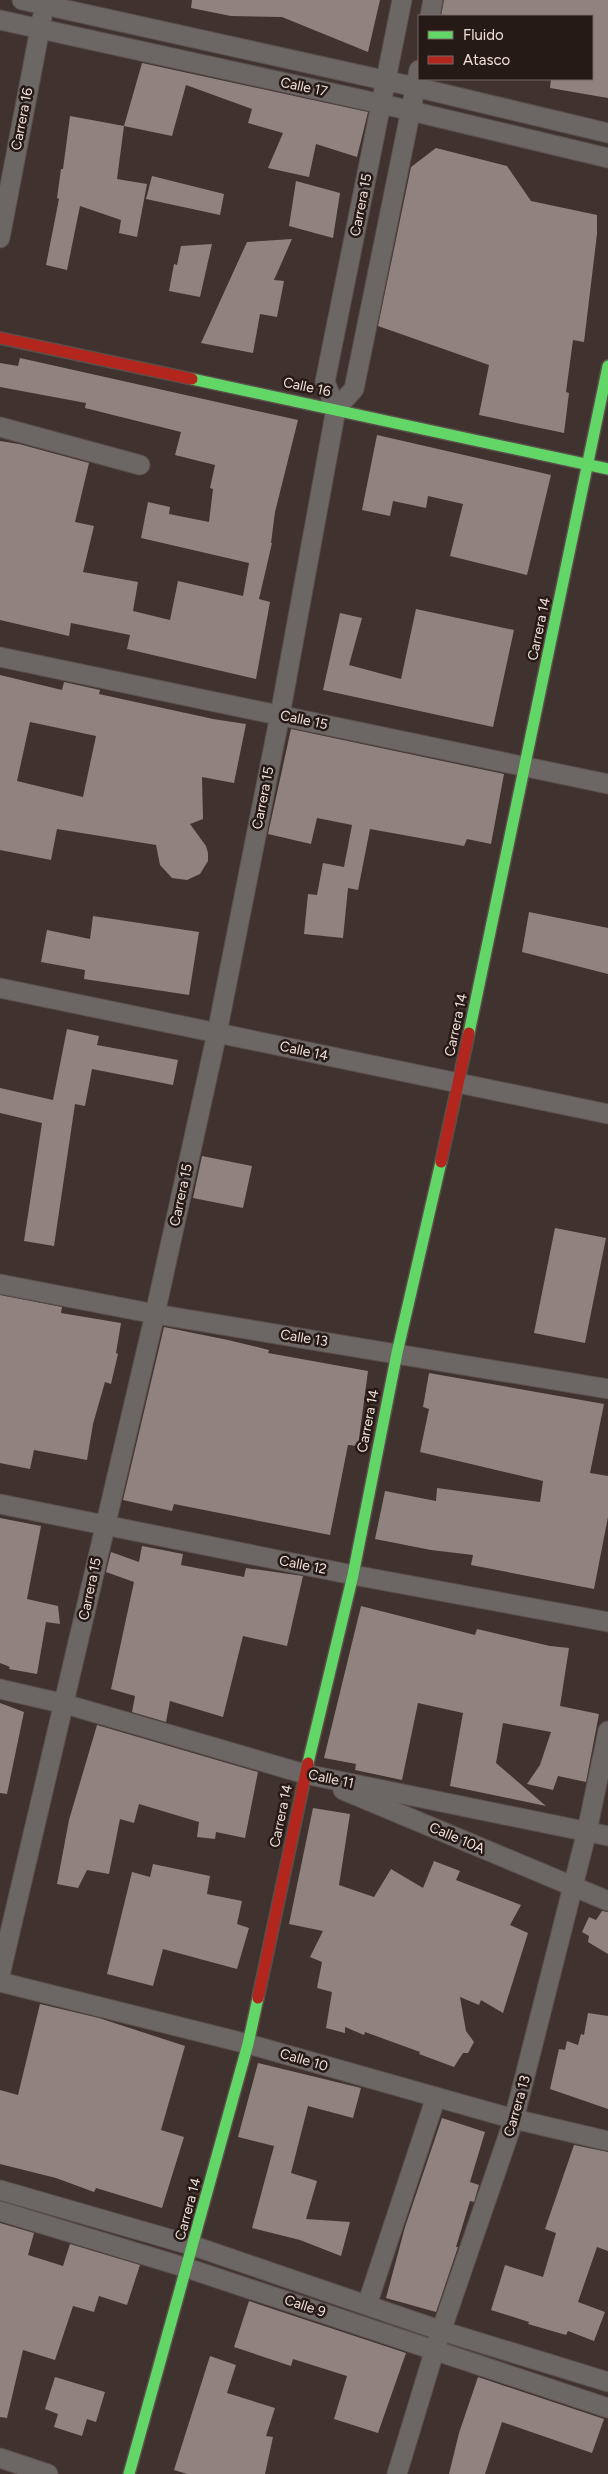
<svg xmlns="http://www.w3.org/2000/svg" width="608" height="2474" font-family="Figtree,sans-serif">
<rect width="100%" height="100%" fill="#40322e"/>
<g fill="#90837f" fill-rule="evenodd">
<path d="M192,0h188l-12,52 -86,-35 -51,-1 -40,-8z"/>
<path d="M444,0h164v98l-58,-10 1,-9h41v-63h-151z"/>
<path d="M142,63l226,49 -11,45 -41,-13 -7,33 -41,-9 15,-35 -35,-10 4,-14 -66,-24 -14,51 -48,-10z"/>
<path d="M70,116l54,10 -7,53 30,5 -10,53 -18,-4 2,-13 -41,-14 -13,64 -21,-5 13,-66 -2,-1 4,-29h2z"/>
<path d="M436,148l71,18 24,35 66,14v19l-13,108 -11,-2 -7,52 3,1 -5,40 -85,-18 10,-50 -111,-39 33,-159z"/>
<path d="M152,176l72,18 -4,21 -74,-16z"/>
<path d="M296,181l44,12 -7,45 -44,-12z"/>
<path d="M292,239l-18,41 10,1 -7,36 -17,-3 -7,39 -52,-10 46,-101z"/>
<path d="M212,244l-12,53 -31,-6 5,-27 3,1 4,-19z"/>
<path d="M20,358l278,62 -23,92 -4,31h1l-13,56 11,3 -14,77 -129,-30 3,-14 -59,-12 -2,13 -69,-16v-179l19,3 70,19 -14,59 19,4 -11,46 55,10 -5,29 37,9 8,-39 65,15 6,-33 -108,-25 7,-36 22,5 -1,7 40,8 4,-33 -3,-1 5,-23 -40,-10 6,-23 -96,-24 1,-5 -86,-16v-24l18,3z"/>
<path d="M377,435l174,40 -24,100 -77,-19 13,-52 -35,-8 -2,12 -33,-7 -3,15 -28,-6z"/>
<path d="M416,609l98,21 -21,97 -170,-37 17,-77 22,5 -13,47 52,14z"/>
<path d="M0,675l62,15 2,-8 36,8 -1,4 114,25 33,5 -12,59 -32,-6 1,42 -13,5 16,22 2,7v8l-8,13 -13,6 -15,-2 -12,-13 -4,-20 -99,-16 -6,31 -51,-10zM30,722l66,14 -13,61 -66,-16z"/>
<path d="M291,729l213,45 -13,70 -24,-5 -3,7 -94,-17 -12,61 -10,-2 -5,50 -39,-4 4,-40 9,1 6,-32 21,4 8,-42 -35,-7 -6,26 -43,-10z"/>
<path d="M529,912l79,16v46l-86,-22z"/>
<path d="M93,916l106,16 -10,63 -105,-16 1,-9 -44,-8 6,-32 43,9z"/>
<path d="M67,1029l32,7 -2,9 81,15 -5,25 -81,-16 -7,37 -10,-2 -21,142 -30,-5 18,-118 -42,-10v-25l53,12z"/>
<path d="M202,1156l50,10 -9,42 -50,-10z"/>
<path d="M555,1228l51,10 -21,105 -51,-10z"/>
<path d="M0,1295l62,12 -1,6 60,10 -5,30 2,1 -7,30 -6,-2 -12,42 -6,36 -53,-10 -4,19 -30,-6z"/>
<path d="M164,1327l64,13 41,10 -1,3 100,18 -10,75 -10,-1 -18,90 -156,-31 -2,7 -49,-11z"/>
<path d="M429,1373l175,31 -14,69 18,3v41l-14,72 -123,-24 2,-10 -42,-5 -56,-11 10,-48 51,10 1,-13 103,14 3,-21 -123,-29 9,-43 -6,-2z"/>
<path d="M0,1518l41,8 -14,73 31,7 2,18 -14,-2 -9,52 -28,-5 1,-2 -10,-4z"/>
<path d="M142,1546l41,8 -2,11 63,12 2,-9 57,8 -16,70 -44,-10 -20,81 -53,-16 -4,21 -34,-10 3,-16 -24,-7 23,-107 -28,-10 5,-20 28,10z"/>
<path d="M361,1606l114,29 2,-6 73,17 19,2 -9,58 39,8 -13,68 -28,-6 -5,14 -26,-6 13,-19 11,-33 -48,-9 -7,40 50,43 -96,-20 13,-73 -45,-10 -16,77 -47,-10 1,-6 -32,-6z"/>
<path d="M0,1703l24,9 -17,82 -7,-1z"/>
<path d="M97,1725l161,47 -13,66 -29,-6 -1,7 -18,-2 2,-15 -60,-18 -5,19 -14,-4 -11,55 -22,-4 -9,18 -21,-4 12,-64z"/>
<path d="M313,1808l37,6 -11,71 35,12 17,-28 32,19 11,-27 26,10 -4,9 65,25 -11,20 18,8 -25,80 -22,-13 -2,5 -19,-8 6,34 8,11 -6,11h-5l-9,14 -35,-13 1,-2 -55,-20 -1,3 -19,-8v6l-19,-5 6,-36 -15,-4 5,-26 -12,-5 13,-26 -34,-7z"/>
<path d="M153,1864l57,12 -3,18 35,7 -5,23 12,4 -12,41 -74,-20 -10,37 -46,-12 25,-102 18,5z"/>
<path d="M602,1911l6,1v42l-20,-12 1,-6 -7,-4 7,-15 7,3z"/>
<path d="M40,2004l59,14 86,28 -24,84 23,7 -22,71 -66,-20 -2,4 -38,-14 -56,-14v-74l18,5z"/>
<path d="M588,2013l20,3v93l-58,-20 9,-40 6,1 2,-9 11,4 3,-11 3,1z"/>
<path d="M258,2063l103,25 -8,30 -45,-12 -17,67 26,8 -11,38 44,3 -9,34 -41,-16 -48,-12 22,-82 -36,-9z"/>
<path d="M442,2118l43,14 -15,50 9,3 -5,17 -4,-1 -14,46h2l-22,65 -50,-14 19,-71z"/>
<path d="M574,2145l34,7v99l-11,-4 -19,55 27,10 -11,29 -26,-10 -2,4 -38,-11 1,-2 -38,-12 14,-45 38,12 13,-44 -11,-4z"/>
<path d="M0,2223l34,10 -6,22 35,11 7,-22 70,21 -13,40 -28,-9 -5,16 -21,-6 -18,54 -32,-10 -16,68 -7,-1z"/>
<path d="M249,2301l157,52 -28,80 -44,-14 13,-43 -54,-17 -2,7 -57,-19z"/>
<path d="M210,2356l26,9 -9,28 48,15 -9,28 7,1 -8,37h-78l-13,-4z"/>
<path d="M55,2377l50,15 -9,30 -9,-3 -5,17 -28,-9 4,-13 -13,-5z"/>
<path d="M478,2377l126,42 -12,34 -90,-31 -17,52h-36l10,-41z"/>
</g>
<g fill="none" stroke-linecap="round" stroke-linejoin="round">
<g stroke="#5a4f4b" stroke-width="21">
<g id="street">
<path d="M22,0l393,87 193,46"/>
<path d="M430,16l3,-16"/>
<path d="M0,20l382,84 226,54"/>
<path d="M0,238l42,-220"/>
<path d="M336,409l-11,-27 77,-382"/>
<path d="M0,427l140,38"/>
<path d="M0,657l608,127"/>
<path d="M0,988l608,126"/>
<path d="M0,1284l155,30 453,75"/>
<path d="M0,1504l353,71 255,47"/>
<path d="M0,1689l65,15 240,70 303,62"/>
<path d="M343,1790l265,111"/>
<path d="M0,1975l155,-661 62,-281 63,-318 56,-306 18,-20 65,-319"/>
<path d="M0,1982l248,62 266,75 94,22"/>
<path d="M0,2190l194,56 248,85 166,51"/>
<path d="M0,2211l187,57 421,140"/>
<path d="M367,2305l69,-208"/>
<path d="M0,2458l48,16"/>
<path d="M397,2474l38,-125 79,-230 73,-288 21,-100"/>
</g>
</g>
<g stroke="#5a4f4b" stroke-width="14">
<g id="fast">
<path d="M192,379l416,90"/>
<path d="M469,1033l139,-667"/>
<path d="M308,1763l45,-188 44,-222 44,-191"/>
<path d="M129,2474l119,-430 10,-46"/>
</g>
</g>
<g stroke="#5a4f4b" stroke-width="14">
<g id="jam">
<path d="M0,338l192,41"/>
<path d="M441,1162l28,-129"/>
<path d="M258,1998l50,-235"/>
</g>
</g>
<use href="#street" stroke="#6c6664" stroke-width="19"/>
<use href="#fast" stroke="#63d668" stroke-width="11"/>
<use href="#jam" stroke="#b3261e" stroke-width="11"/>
</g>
<g text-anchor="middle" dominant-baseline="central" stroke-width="5" stroke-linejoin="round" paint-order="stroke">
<g font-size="14" fill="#f0e0da" stroke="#261a16">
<text transform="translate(304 87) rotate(12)">Calle 17</text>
<text transform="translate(22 119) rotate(-79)">Carrera 16</text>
<text transform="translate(361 205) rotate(-79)">Carrera 15</text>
<text transform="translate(307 387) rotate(12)">Calle 16</text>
<text transform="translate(539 629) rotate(-78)">Carrera 14</text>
<text transform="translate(304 720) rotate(12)">Calle 15</text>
<text transform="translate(263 798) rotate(-79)">Carrera 15</text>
<text transform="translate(456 1025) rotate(-78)">Carrera 14</text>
<text transform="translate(304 1051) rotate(12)">Calle 14</text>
<text transform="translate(181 1195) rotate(-78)">Carrera 15</text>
<text transform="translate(304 1338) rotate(9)">Calle 13</text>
<text transform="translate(368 1421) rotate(-79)">Carrera 14</text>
<text transform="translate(303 1565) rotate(11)">Calle 12</text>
<text transform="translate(90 1589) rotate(-78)">Carrera 15</text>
<text transform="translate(331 1779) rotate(12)">Calle 11</text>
<text transform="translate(281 1816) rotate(-78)">Carrera 14</text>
<text transform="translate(457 1838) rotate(23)">Calle 10A</text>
<text transform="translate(304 2060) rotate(16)">Calle 10</text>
<text transform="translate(517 2106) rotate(-74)">Carrera 13</text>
<text transform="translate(188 2209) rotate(-75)">Carrera 14</text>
<text transform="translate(305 2306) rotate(18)">Calle 9</text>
</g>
</g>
<rect x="418" y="15" width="175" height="65" fill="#261a16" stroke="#776964"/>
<rect x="428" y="31" width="25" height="8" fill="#63d668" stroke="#776964"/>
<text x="463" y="40" font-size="15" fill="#f0e0da">Fluido</text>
<rect x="428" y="56" width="25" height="8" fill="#b3261e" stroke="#776964"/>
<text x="463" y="65" font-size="15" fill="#f0e0da">Atasco</text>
</svg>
